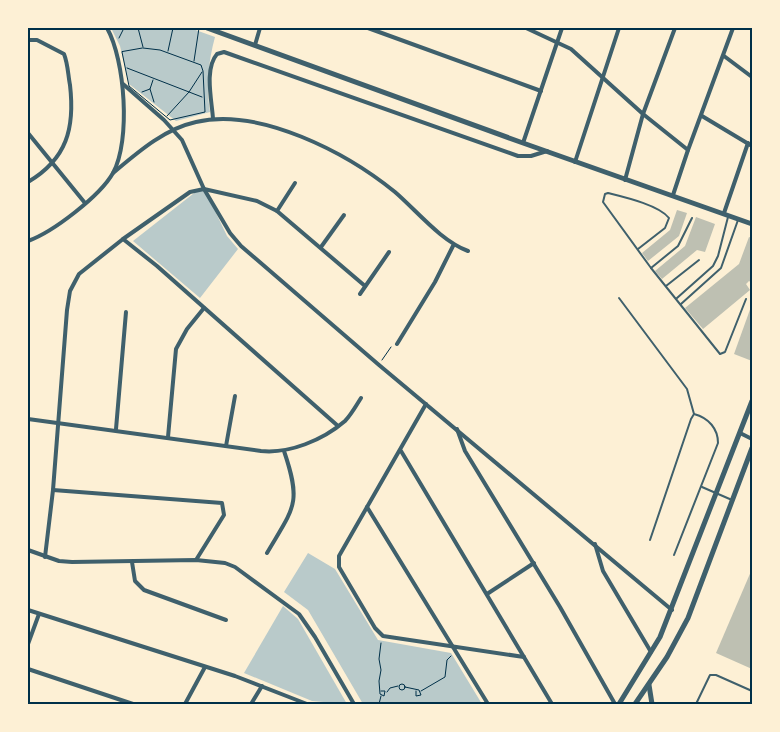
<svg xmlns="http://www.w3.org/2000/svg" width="780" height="732" font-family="'Public Sans',sans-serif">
<rect width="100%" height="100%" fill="#fdf0d5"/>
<g fill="#b9caca">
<path d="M111,28h79l25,9c-7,26 -9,49 -5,75l-34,9 -47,-37 -9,-38z"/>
<path d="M198,190h7l22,46 11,13 -38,49 -67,-57z"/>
<path d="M308,553l27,16 43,71 73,13 31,51h-119l-55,-94 -24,-18z"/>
<path d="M283,606l15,13 49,85 -35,-3 -68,-28z"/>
</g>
<g fill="#bec0b2">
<path d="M677,210l10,3 -8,23 -31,25 -6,-8 28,-23z"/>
<path d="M696,217l19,7 -10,28 -8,-2 -35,29 -7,-8 30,-25z"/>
<path d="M749,237l3,1v45l-3,-2 -3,3 4,6 -47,39 -18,-21 54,-44z"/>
<path d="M752,304v57l-18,-7z"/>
<path d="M752,569v100l-36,-16z"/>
</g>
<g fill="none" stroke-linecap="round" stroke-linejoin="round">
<g stroke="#003049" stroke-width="1">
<path d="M138,28l5,19"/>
<path d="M119,38l5,-10"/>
<path d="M143,48l17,2 41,15 2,6 2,41 -35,8 -41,-34 -7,-34z"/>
<path d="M168,51l5,-23"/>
<path d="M194,61l5,-33"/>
<path d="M127,68l75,29"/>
<path d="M150,89l4,13"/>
<path d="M142,92l8,-3 3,-9"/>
<path d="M167,116l22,-24 13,-20"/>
<path d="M382,360l9,-13"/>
<circle cx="402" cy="687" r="3"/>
<path d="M405,687l14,3 2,5 -5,1v-5"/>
<path d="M381,691h4l-1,5 -4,-2 -1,-13 2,-11 -2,-11 2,-16"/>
<path d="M421,691l24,-14 2,-17 4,-4"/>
<path d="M387,692l3,-4 8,-2"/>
<path d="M379,704l2,-8"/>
</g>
<g stroke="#3f606c" stroke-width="2">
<path d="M638,249l27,-21 4,-10c-10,-13 -45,-21 -61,-25l-3,1 -2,8 48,66 69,86 5,-2 21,-53"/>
<path d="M651,268l27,-22 14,-28"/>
<path d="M666,286l33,-26"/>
<path d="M619,298l68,91 7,25"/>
<path d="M677,298l36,-32 5,-10 10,-39"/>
<path d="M681,304l40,-36 17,-48"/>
<path d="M702,487l30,13"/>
<path d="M650,540l41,-121 3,-5c15,4 24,15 24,29l-44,112"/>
<path d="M696,704l14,-29h6l36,16"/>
</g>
<g stroke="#3f606c" stroke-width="4">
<path d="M368,28l173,63"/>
<path d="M526,28l45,21 72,65 45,36"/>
<path d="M28,40h9l27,14c4,10 4,21 6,31 5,43 -3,74 -42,97"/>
<path d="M255,45l5,-17"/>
<path d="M724,56l28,21"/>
<path d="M123,84l41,36 18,20 22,49 26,44 11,13 138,119 293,245"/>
<path d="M702,116l50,30"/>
<path d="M213,119c-1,-18 -9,-50 4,-65l7,-2 294,104h13l16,-5"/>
<path d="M28,133l57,70"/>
<path d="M523,143l39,-115"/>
<path d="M575,162l44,-134"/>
<path d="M113,173c25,-21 51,-44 83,-51 64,-15 151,31 199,70 22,19 46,49 73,59"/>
<path d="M625,180l18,-66 32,-86"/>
<path d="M673,195l15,-45 45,-122"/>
<path d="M277,211l18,-28"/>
<path d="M724,213l24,-70"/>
<path d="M123,239l34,27 181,160"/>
<path d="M28,241c25,-9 72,-45 85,-68 18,-33 12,-113 -6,-145"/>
<path d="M321,247l23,-32"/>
<path d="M360,294l29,-42"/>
<path d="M397,344l38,-62 18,-36"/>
<path d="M426,404l-87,152v11l36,61 8,8 141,21"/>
<path d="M28,419l233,32c28,3 62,-11 84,-30 6,-6 11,-15 16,-23"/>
<path d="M116,429l10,-117"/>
<path d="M457,429l8,22 95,156 55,97"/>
<path d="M740,433l12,6"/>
<path d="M168,437l8,-88 11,-20 17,-21"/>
<path d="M226,446l9,-50"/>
<path d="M401,451l151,253"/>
<path d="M53,490l169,13 2,12 -28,45"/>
<path d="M367,507l121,197"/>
<path d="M595,544l8,27 48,81"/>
<path d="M28,550l31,11 13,1 124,-2 29,3 10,4 64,47 16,23 39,67"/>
<path d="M267,553c27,-46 35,-49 17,-102"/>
<path d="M45,557l8,-67 14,-180 3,-19 9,-17 44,-35 67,-47 14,-3 53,12 20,10 88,75"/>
<path d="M132,562l3,19 9,9 82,30"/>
<path d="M487,594l47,-31"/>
<path d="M28,610l207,66 72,28"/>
<path d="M28,644l11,-30"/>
<path d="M28,669l105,35"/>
<path d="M185,704l20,-37"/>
<path d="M251,704l11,-18"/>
</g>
<g stroke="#3f606c" stroke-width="5">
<path d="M207,28l316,115 229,81"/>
<path d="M649,685l3,19"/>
<path d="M619,704l41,-67 92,-236"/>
<path d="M635,704l32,-47 21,-39 64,-170"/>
</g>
</g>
<rect width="780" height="732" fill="none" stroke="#fdf0d5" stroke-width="58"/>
<rect x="29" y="29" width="722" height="674" fill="none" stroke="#003049" stroke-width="2"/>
</svg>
